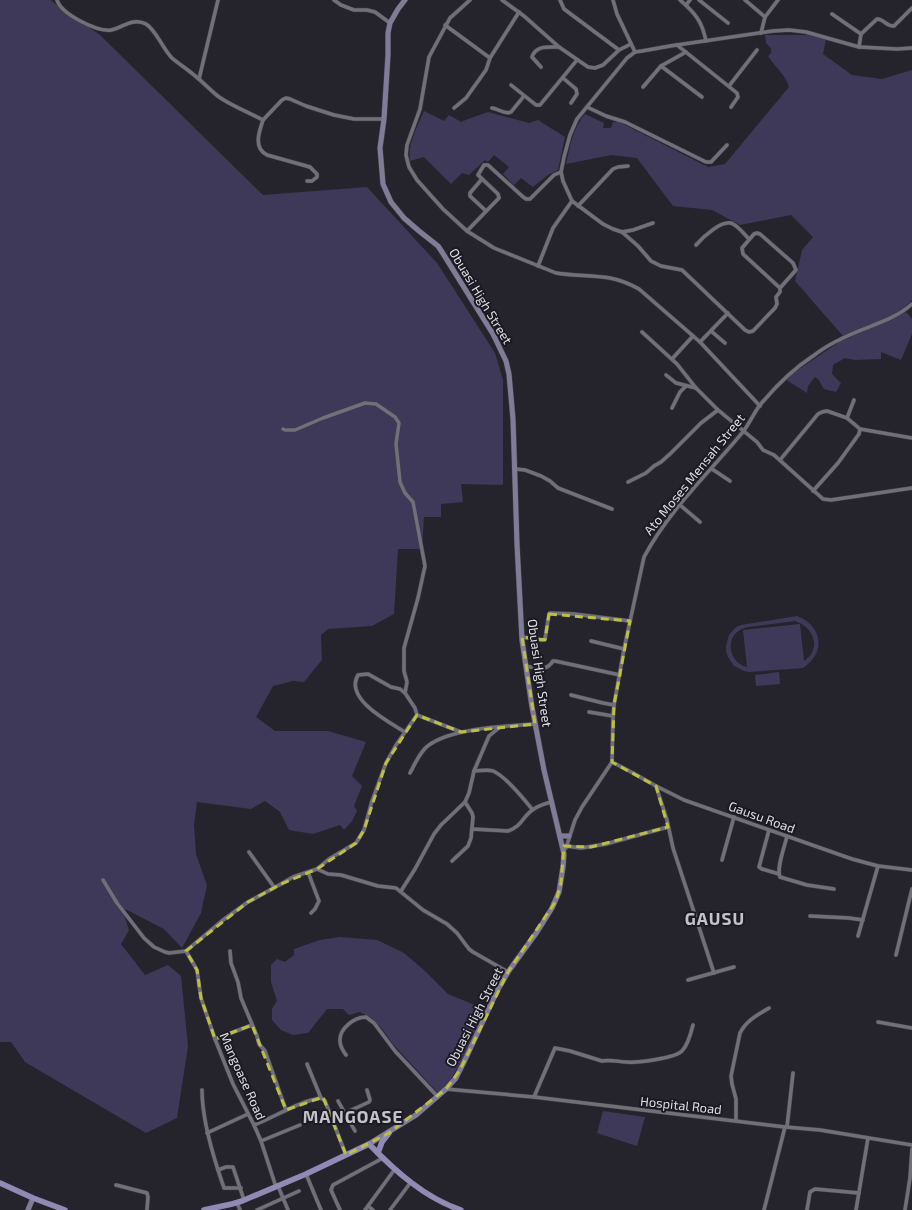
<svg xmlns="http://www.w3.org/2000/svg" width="912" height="1210" font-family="'Exo 2',sans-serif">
<rect width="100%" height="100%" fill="#25242c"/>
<g fill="#3e3959" fill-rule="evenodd">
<path d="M0,0h50l50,35 163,160 104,-8 70,76 58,90 8,27v105l-42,-1 2,18 -22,2v13h-17l-2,32h-24l-4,65 -22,12 -44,3 -7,6 1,25 -18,22 -11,-1 -20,5 -17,31 19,14h53l38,11 -14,34 10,10 -8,20 3,5 -5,10 -8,9 -4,-5 -27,9 -24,-4 -9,-18 -15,-11 -14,8 -54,-7 -3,23 2,29 11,31 -6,28 -19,35 -18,-19 -39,-20 -1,6 5,15 -8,14 24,31 23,-10 13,11 7,70 -11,72 -31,15 -121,-71 -14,-20h-11z"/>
<path d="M765,35h43l18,4 -3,15 29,21 30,4 30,-9v230c-16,18 -47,27 -69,36l-48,-55 7,-31 11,-13 -22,-22 -51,10 -28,-15 -39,-4 -36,-48 -26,-3 -45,9c4,-18 7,-36 19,-50l19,9 -1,5h8l2,-6h6l89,45 17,-3 64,-77c-3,-12 -14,-20 -21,-31l3,-3v-5l-5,-5z"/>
<path d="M424,111l20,10 5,-6 12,7 7,-3 20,-7 41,11 9,-3 27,17 -7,33 -10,5 -15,12 -12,-9 -7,7 -11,-11 6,-7 -15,-12 -6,7 -3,-2 -16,15 -7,-2 -11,11 -27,-27 -14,4c-3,-17 8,-35 14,-50z"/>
<path d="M906,312l6,7v15l-11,26 -20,-8v7l-26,1 -10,-2 -12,7 -1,9 9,9 -5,9 -12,-3 -6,-10 -3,-2 -7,9 -1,7 -22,-14 54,-37z"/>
<path d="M797,616c26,10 29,37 6,52l-54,4 -5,-1 -10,-5 -6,-9 -2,-6v-5l3,-11 7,-8 5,-2zM795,621c19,6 27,28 9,40l-4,-37 -57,6 4,37c-15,-3 -22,-23 -11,-34 3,-3 7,-5 12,-6z"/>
<path d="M779,672l1,12 -24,2 -1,-11z"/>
<path d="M340,937l37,3 27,13 22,19 22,22 37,15 -22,50 -14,23 -10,10h-2l-44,-48 -10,-14 -10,-11 -13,-7 -11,3 -6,-6h-16l-19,24 -15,2 -12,-5 -9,-10v-11l5,-8 -6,-19v-17l6,-6 8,3 9,-7v-6l26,-9z"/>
<path d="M603,1111l42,6 -8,29 -40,-13z"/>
</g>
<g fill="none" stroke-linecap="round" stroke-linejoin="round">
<g stroke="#403f46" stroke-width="4.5">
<g id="street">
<path d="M57,0c4,14 40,32 54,30 11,-2 22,-13 35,-6 10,6 17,25 26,34 7,6 15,11 22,17 9,7 16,15 25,22 13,9 29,15 44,23l19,-20 4,-2 4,1 16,7 28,9 20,4h30"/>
<path d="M334,0l7,5 13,5h13l8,2 15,11"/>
<path d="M470,0l-20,18 -21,39 -9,52 -13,36 -1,10 3,12 8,13 26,29 24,22 27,17 62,25c18,3 36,2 54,5 10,2 20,6 29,11l61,53 60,64"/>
<path d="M502,0l22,16 35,31 29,20 7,1 8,-3 16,-15 12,-6"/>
<path d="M560,0l4,9 55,41"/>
<path d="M613,0l4,14 18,38"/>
<path d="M680,0c15,13 22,21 26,41"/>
<path d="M699,0l29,23"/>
<path d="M745,0l20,17"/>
<path d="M686,5l4,-5"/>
<path d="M832,14l29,20 16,-15c7,0 10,8 17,7l18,-18"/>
<path d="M445,25l45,33 -4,12 -20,28 -12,10"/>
<path d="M761,33l4,-16 13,-17"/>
<path d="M677,45l60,48 1,4 -7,10"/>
<path d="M859,47l2,-13"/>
<path d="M490,58l29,-46"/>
<path d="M661,66l41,31"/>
<path d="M541,67l-9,-10c4,-12 17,-10 27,-10"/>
<path d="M563,78l13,11 1,5 -6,9"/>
<path d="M199,79l19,-79"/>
<path d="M511,85l25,20h4l37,-45"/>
<path d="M729,86l28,-36"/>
<path d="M643,87l18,-21 25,-14"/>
<path d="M587,107l19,9 19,6 81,40h5l16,-17"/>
<path d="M492,108c7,1 13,7 19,4l13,-16"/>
<path d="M263,120c-4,12 -10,28 4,35l43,12 7,7v3l-5,4h-5"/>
<path d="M482,179l-12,14v3l16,15"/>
<path d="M578,206l35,-37 5,-2 10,-1"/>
<path d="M653,223l-20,7 -11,2 -9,-3 -10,-5 -31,-23 -9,-20 -2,-9 3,-15 6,-22 7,-16 50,-61 8,-6 7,-1 28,-5 103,-15 16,-1 17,2 53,15 38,2 15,-1"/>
<path d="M467,231l32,-33 -1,-4 -20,-19 6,-10h4l34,31 4,3h4l24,-24 7,-3"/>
<path d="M622,232l16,14 13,15 10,5 21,4 63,60 4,2 4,-1 22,-23 2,-4 -1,-7 4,-5v-4l16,-18 -3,-7 -33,-29 -3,-1 -3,1 -12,14 1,6 37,34"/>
<path d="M696,245c6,-7 27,-27 37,-21 6,3 11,10 16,15"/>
<path d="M538,266l15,-38 19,-27"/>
<path d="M711,331l14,12"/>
<path d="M642,332l35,32 19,24 22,22 39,32 6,8 11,5 49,44 8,1 81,-12"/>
<path d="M700,342l28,-29"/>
<path d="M672,359l21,-23"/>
<path d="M666,375l10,8 20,5"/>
<path d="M672,408l8,-16 6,-6"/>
<path d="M847,418l7,-18"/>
<path d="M283,429l2,1h10l28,-12 42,-15 11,1 19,13 4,6 -3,21 4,38 5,11 8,9 12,64 -7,32 -14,50v23l3,11 -2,11 10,15 2,7 44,17"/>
<path d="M780,460l38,-46 4,-2 5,-1 20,7 13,11 52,9"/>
<path d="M515,469l10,1 16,6 9,5 8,7 54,21"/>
<path d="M712,469l18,12"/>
<path d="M628,482l18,-9 8,-7 7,-4 10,-9 30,-30 17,-13"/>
<path d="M813,491l25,-28 21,-29 1,-5"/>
<path d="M680,505l20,17"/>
<path d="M522,637l20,3 3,-1 4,-25 1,-1 24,1 56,7"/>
<path d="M591,641l33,8"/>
<path d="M526,666c11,2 20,6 27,-5h2l65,14"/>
<path d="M405,693l-5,-4 -9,-2 -23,-13 -10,1c-14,24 31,47 47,57"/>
<path d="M571,695l32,8 11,2"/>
<path d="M589,712l24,4"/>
<path d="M612,762l1,-46 1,-11 10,-56 20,-92c25,-47 64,-83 98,-124 7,-8 11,-19 18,-28 15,-18 33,-36 53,-49 8,-6 17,-12 26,-16 24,-13 53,-18 73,-36"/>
<path d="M612,762l21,11 23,13 28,14 168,59 26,7 34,4"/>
<path d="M474,771c6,0 14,-2 19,0 12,5 31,28 39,38"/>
<path d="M410,773c5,-9 10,-22 19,-28 23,-17 77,-19 106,-21"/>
<path d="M656,786l11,34 6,28 41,125"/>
<path d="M472,829l36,2c15,-5 14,-15 26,-22 5,-4 11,-5 17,-7"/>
<path d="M769,830l-10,37 3,2 17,5"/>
<path d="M787,836c-2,10 -11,32 -7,41l27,8 27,4"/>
<path d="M566,846l15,2 25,-4 62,-17"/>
<path d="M566,848l9,-28 7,-13 30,-45"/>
<path d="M249,852l25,35"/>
<path d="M722,860l12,-43"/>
<path d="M452,861l16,-15 3,-8 2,-21 -1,-4 -7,-11"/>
<path d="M317,869l11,5 13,1 37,11 18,2 27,22 24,14 10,9 12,16 4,3 35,20"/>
<path d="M308,872l11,29 -4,8 -4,4"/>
<path d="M103,880l14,23 27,35 10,9 11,5 4,1 17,-2 37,-31 25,-18 33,-18 12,-7 24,-8 12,-10 27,-16 8,-13 8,-29 14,-38 10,-18 21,-30"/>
<path d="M401,891l14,-22 19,-35 7,-9 24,-23 4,-9 5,-22 15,-35 11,-9"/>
<path d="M810,916l39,2 14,2"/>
<path d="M858,936l20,-70"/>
<path d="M186,951l7,12 4,7 4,28 14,41 18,45 21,41 7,16 15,46"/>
<path d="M230,951l1,12 7,19 3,16 16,38 2,8 6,7 21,59"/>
<path d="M896,955l16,-66"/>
<path d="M688,980l46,-13"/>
<path d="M878,1022l34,6"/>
<path d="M215,1039l37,-14"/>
<path d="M346,1055c-3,-4 -6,-9 -6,-14 -1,-12 14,-24 26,-24l8,6 21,28 43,46"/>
<path d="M307,1064l14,34"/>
<path d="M446,1089l88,8 251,30 35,3 92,15"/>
<path d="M202,1090c0,26 8,55 16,80l8,-3h7l11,33"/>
<path d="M534,1097l21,-49 15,3 32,10c9,-2 16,1 25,1 11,1 48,-4 55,-11 6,-6 9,-18 11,-26"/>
<path d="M338,1101l17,30"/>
<path d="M332,1119l37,-17 1,-2 -3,-10"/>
<path d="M736,1121v-22l-4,-15 -1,-8 9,-43c6,-12 17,-18 29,-25"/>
<path d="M254,1125c21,-8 45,-24 67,-27l4,3 21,54"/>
<path d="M787,1127l6,-54"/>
<path d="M207,1133l41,-19"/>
<path d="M261,1141l39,-16"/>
<path d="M218,1170l6,18h17"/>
<path d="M306,1174l15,36"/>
<path d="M116,1185l31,8 1,4 -1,13"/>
<path d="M278,1186l10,24"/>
<path d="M237,1203l3,7"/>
<path d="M368,1206l5,4"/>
<path d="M257,1210l42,-19"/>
<path d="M340,1210l-9,-20 2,-5 50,-27"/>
<path d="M365,1210l30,-41"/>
<path d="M390,1210l21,-28"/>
<path d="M764,1210l21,-83"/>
<path d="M807,1210l3,-18 5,-3 44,4"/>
<path d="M856,1210l12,-72"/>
<path d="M905,1210l5,-32 2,-29"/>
</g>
</g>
<g stroke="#403f46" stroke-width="6">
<g id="secondary">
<path d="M560,836h9"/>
<path d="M369,1144l47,-29 30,-26 10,-11 8,-16 33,-71 11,-19 29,-40 15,-24 7,-16 4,-25 1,-13 -20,-84 -12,-63 -10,-67 -5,-96 -4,-125 -4,-45 -3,-13 -13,-27 -51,-82 -4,-6 -19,-15 -15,-13 -13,-16 -8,-18 -3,-36 4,-29 4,-64v-22l2,-10 8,-14 7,-9"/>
<path d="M28,1210l5,-12"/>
</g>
</g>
<g stroke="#403f46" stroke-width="6">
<g id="primary">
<path d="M378,1153l4,-11 7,-9"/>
<path d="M0,1183l33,15 32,12"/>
<path d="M204,1210l28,-6 10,-3 64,-27 63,-30c26,27 56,54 92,66"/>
</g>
</g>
<use href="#street" stroke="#706f7a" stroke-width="3.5"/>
<use href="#secondary" stroke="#807c98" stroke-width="5"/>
<use href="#primary" stroke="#908ab5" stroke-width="5.5"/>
</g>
<path fill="none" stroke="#bcbf44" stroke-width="3" stroke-dasharray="8 5" stroke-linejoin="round" d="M549,614l81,7 -16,84 -2,57 44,24 12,41 -77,20 -27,-1 -3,37 -5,18 -48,71 -48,98 -14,19 -57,44 -43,22 -23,-58 -37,13 -34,-85 -37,14 -14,-41 -4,-28 -11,-19 62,-49 33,-18 36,-15 39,-26 8,-13 22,-67 31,-48 44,17 74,-8 -13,-87 23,3z"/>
<g text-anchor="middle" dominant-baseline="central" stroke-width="4" stroke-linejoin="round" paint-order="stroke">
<g font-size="13" fill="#dedde3" stroke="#1b1a22">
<text transform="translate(481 296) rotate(59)">Obuasi High Street</text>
<text transform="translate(694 474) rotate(-51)">Ato Moses Mensah Street</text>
<text transform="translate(540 673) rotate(82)">Obuasi High Street</text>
<text transform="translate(762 817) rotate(20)">Gausu Road</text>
<text transform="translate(474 1017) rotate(-63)">Obuasi High Street</text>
<text transform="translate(243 1076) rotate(66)">Mangoase Road</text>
<text transform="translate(681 1105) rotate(6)">Hospital Road</text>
</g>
<g font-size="17" font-weight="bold" letter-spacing="1" fill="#c2c1cc" stroke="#1b1a22">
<text x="715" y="918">GAUSU</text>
<text x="353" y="1116">MANGOASE</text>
</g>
</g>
</svg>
